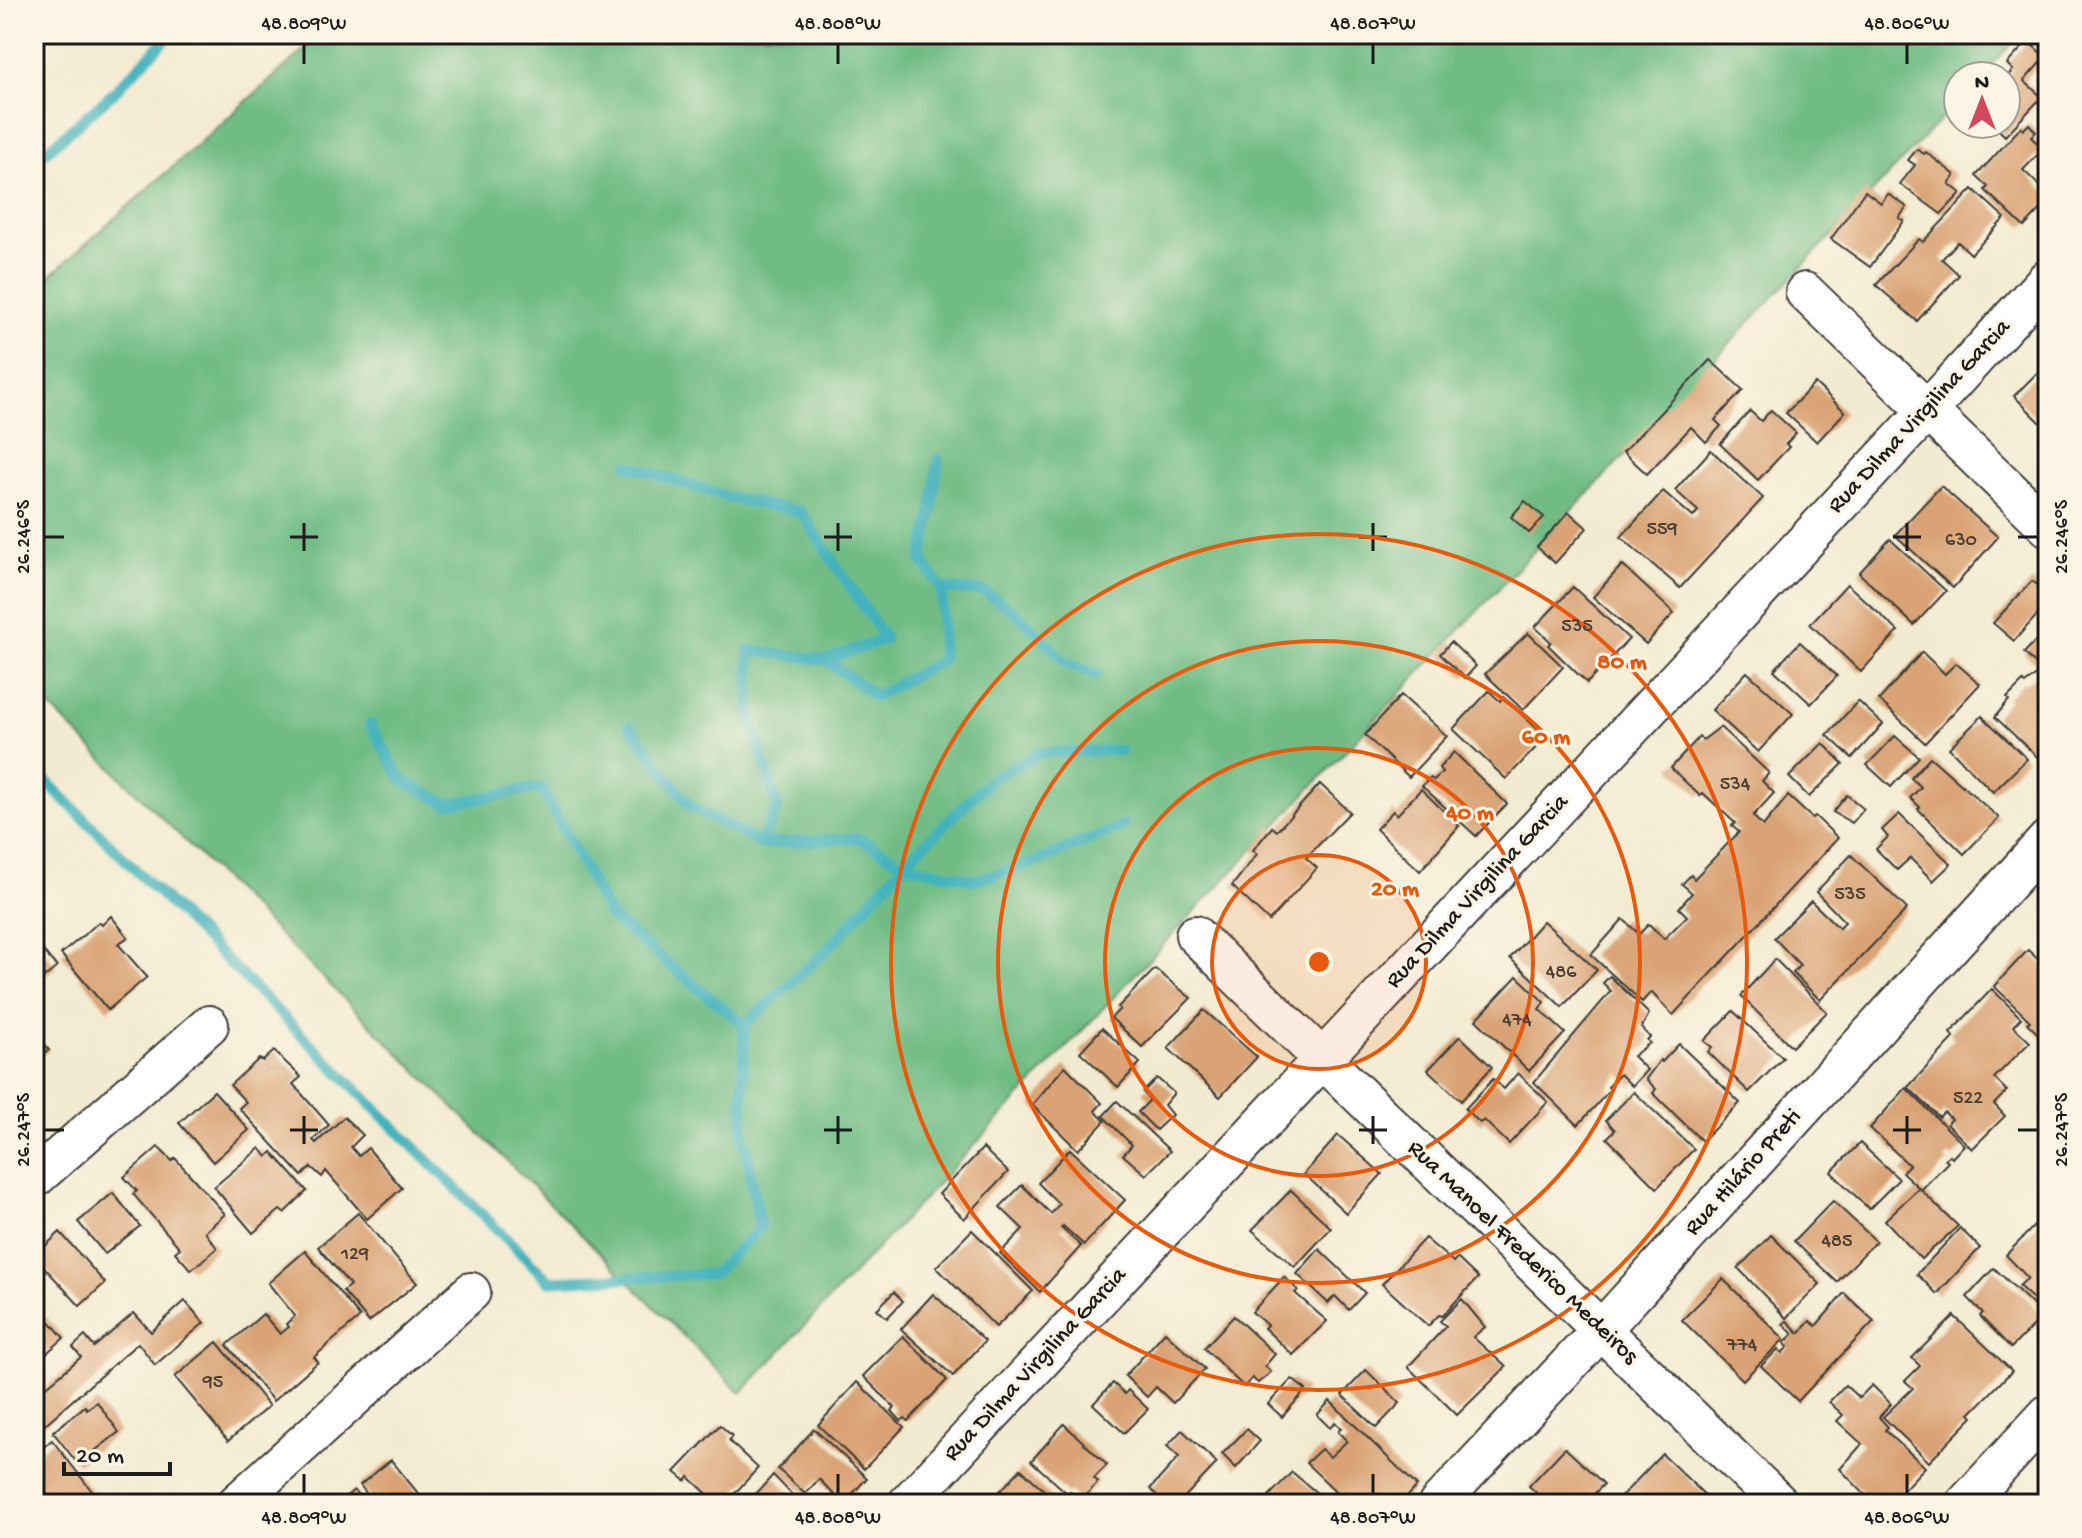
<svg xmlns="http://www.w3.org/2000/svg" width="2082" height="1538" font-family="'Gochi Hand',sans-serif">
<rect width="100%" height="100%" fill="#fcf5e5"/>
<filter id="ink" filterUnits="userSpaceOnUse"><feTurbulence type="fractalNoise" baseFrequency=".0125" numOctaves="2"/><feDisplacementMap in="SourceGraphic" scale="16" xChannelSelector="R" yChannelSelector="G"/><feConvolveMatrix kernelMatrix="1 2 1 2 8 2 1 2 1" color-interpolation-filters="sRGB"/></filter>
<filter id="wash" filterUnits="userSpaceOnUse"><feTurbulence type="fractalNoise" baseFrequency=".006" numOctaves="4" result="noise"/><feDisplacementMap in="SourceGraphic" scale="32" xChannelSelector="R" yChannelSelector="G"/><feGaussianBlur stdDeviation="1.8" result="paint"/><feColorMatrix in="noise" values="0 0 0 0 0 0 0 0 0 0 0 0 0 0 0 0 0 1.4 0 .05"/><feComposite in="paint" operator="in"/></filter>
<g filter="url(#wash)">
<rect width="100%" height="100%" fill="#f3ebd1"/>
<path fill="#6fbc84" stroke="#466c50" stroke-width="2" d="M322,34h1699l-40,42h-23v25l-1217,1292 -707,-702v-401z"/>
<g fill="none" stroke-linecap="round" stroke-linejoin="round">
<g stroke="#43b2bd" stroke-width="11">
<path d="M34,162l78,-68 59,-60"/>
<path d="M628,465l103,33 70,14 84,127 -59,21 -76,-10v67l28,90 -17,37"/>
<path d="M942,589l42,2 33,22 48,49 32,13"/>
<path d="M826,660l49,36 67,-36v-71l-20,-29 11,-54 5,-47"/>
<path d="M370,724l32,56 46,24 93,-17 69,129 134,109"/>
<path d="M630,726l60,80 71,38 98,-6 45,26 71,16 55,-16 94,-39"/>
<path d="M34,769l515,512 164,-7 47,-46 -17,-99 1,-104 80,-72 80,-89 88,-86 49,-25 79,-3"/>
</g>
</g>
<g id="blocks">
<g fill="#d9a374">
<path d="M2028,41l17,16 -21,24 18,16 -37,39 -12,-12h13v-46l7,-8 -6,-6z"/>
<path d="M2029,124l7,8 -5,5 12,12 -20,21 25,24v8l-24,25 -39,-37 3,-3 -12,-11 45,-49 2,3z"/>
<path d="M1917,149l7,5 2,-2 29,23 -6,9 12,9 -20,21 -41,-30 15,-19 -7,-5z"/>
<path d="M1973,189l32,29 -34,36 -13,-12 -16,17 17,16 -42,46 -41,-36 43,-46 4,3z"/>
<path d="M1865,191l16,12 7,-9 19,13 -8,11 5,3 -34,46 -39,-28z"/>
<path d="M1710,360l33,30 -28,30 6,6 -15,16 -15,-15 -44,47 -24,-22z"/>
<path d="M2048,362v68l-34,-34z"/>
<path d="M1815,383l30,29 -28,30 -31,-29z"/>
<path d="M1771,410l25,23 -10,11 3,3 -31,33 -38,-36 30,-33 11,10z"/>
<path d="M1711,450l52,48 -83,90 -59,-51 42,-46 30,26 5,-6 -23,-21z"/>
<path d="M1941,486l57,51 -45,51 -58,-53z"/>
<path d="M1525,501l19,16 -15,16 -18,-16z"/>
<path d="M1569,512l18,16 -32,35 -18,-16z"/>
<path d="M1890,539l56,52 -32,34 -55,-52z"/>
<path d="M1622,565l52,48 -28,31 -53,-47z"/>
<path d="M2032,581l11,8 3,-3 2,2v15l-34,38 -21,-18z"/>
<path d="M1847,584l51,47 -37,41 -51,-48z"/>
<path d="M1573,587l56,52 -42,44 -39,-38 3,-3 -16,-15z"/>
<path d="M2048,628v48l-24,-23z"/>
<path d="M1528,633l35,34 -40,43 -38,-36z"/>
<path d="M1451,642l25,24 -11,12 -25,-24z"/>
<path d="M1800,642l37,34 -26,28 -37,-34z"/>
<path d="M1922,652l23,22 11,-11 24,21 -55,59 -46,-43z"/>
<path d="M1747,672l46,42 -35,38 -46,-42z"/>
<path d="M2039,673l9,8v86l-53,-50 14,-17 -2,-2 16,-16 2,2z"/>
<path d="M1489,691l11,10 3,-4 43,40 -40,42 -53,-50z"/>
<path d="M1401,695l46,41 -38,41 -44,-42z"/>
<path d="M1858,701l25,23 -31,34 -25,-23z"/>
<path d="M1982,716l45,43 -34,33 -44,-44z"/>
<path d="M1720,727l49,46 -7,8 12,12 -21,23 10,10 25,-30 24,22 3,-2 23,22 -165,177 -22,-23 -9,10 -51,-47 32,-36 16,15 10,-10 15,15 23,-23 -8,-8 13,-15 -10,-9 9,-9 3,4 45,-47 -7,-6 3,-3 -32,-30 -3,3 -29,-28 28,-31 4,3z"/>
<path d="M1895,736l24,21 -28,30 -24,-22z"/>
<path d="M1823,743l20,21 -34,33 -20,-20z"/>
<path d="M1454,752l53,52 -31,32 -54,-50 8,-8 4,2 8,-8 -3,-4z"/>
<path d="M1930,757l69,61 -35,36 -46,-45 2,-2 -10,-9 11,-11 -10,-9z"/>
<path d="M1320,784l30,28 -44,46 11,10 -48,53 -37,-35 25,-32 -4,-4 19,-23 5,4z"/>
<path d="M1421,789l38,37 -39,45 -44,-42 17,-18 4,4z"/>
<path d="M1847,795l17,14 -12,14 -19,-11z"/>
<path d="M1899,814l52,50 -18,17 -23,-23 -13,12 -21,-21 12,-12 -6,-7z"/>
<path d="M1851,855l56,54 -87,91 -27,-27 7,-8 -26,-27 37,-37 28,27 6,-6 -29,-30z"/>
<path d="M111,916l17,21 -10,7 29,33 -39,33 -47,-56 38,-32 3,3z"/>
<path d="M1543,921l54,49 -35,37 -52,-49z"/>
<path d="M34,940l23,27 -23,19z"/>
<path d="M2028,950l20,19v75l-21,-21 3,-2 -36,-35z"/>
<path d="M1775,959l52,53 -35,35 -51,-51z"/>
<path d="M1155,969l36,29 -49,49 -31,-29 9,-9 -2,-2z"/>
<path d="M1517,976l27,26 -5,7 26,24 -36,38 -53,-51z"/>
<path d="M1610,976l39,38 -8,14 9,9 -3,3 3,3 -17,13 14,14 -15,16 -12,-12 -12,13 3,2 -33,36 -44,-43 77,-91 -8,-8z"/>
<path d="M1992,989l29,29 -8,8 17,16 -36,36 13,13 -13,13 11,12 -33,33 -25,-25 5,-5 -8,-7 -5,5 -31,-30 46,-49 -4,-5z"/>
<path d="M1204,1010l53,47 -37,40 -52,-49z"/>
<path d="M1733,1011l50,47 -34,34 -41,-40 4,-5 -8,-6z"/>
<path d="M1102,1028l38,35 -22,24 -38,-35z"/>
<path d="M34,1032l15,18 -15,12z"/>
<path d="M1460,1036l32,31 -31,34 -33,-31z"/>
<path d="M1679,1044l61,59 -38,38 -49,-48 3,-4 -10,-10 14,-19 2,2z"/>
<path d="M274,1051l27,26 -8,7 36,41 -16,15 3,3 28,-26 19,18 -12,12 8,9 9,-8 34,40 -35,31 -41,-48 -4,6 -11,-10 -9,9 -63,-68 7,-6 -16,-17 29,-26 4,2z"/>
<path d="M1065,1066l37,37 -7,8 10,10 -27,29 -46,-45z"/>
<path d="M1518,1073l30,29 -39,42 -25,-24 -4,3 -15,-14 28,-30 11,10z"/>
<path d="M1157,1078l17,15 -10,12 8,10 -16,15 -18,-18 12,-12 -7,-8z"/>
<path d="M1906,1088l58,57 -12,13 -3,-3 -4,4 3,3 -27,28 37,36 -37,33 -36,-39 34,-32 -17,-16 7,-7 -39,-37z"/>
<path d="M214,1091l35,39 -36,32 -34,-39z"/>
<path d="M1634,1092l60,57 -37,39 -50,-50 8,-8 -9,-10z"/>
<path d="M1117,1101l53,50 -24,24 -23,-20 9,-10 -29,-29z"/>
<path d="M1338,1135l44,39 -36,39 -42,-39z"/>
<path d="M1860,1143l39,36 -30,30 -38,-37z"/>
<path d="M158,1147l14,14 3,-3 50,56 -20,18 12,16 -26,22 -16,-18 5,-4 -47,-54 4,-3 -13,-14z"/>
<path d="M260,1148l7,9 5,-5 35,39 -23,22 -4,-3 -27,23 -39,-46z"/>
<path d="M983,1148l25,24 -44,47 -25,-25z"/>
<path d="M1070,1149l55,51 -41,45 -21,-19 -2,2 20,18 -41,46 -40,-39 23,-24 -23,-22 22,-22 29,29 8,-10 -21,-21z"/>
<path d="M1291,1190l40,38 -36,39 -43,-37z"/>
<path d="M113,1193l27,33 -35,28 -27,-32z"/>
<path d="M1833,1201l43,40 -39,41 -43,-41z"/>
<path d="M358,1213l59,70 -48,39 -26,-31 7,-6 -32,-38z"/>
<path d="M2040,1220l8,8v85l-29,-27 9,-8 -22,-23z"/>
<path d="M1960,1228l20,20 -43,46 -20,-20z"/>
<path d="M972,1230l61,61 -37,36 -60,-60z"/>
<path d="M60,1232l45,51 -25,23 -46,-50v-3l4,-4 2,2z"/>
<path d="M1771,1235l49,49 -34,34 -48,-50z"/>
<path d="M1425,1238l28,24 4,-4 21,20 -36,38 -3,-1 -11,11 -46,-42z"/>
<path d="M1319,1249l46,44 -16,17 -14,-14 -7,7 -31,-29z"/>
<path d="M305,1251l55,66 -46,40 4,5 -45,39 -46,-56 36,-31 17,20 9,-7 -3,-3 9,-8 -27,-33z"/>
<path d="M1994,1268l50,47 -33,33 -31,-32 3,-3 -16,-16z"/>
<path d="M1284,1277l14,13 -3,3 32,28 -34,34 -29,-27 3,-3 -15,-13z"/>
<path d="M1723,1279l61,60 -41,41 -61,-60z"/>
<path d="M894,1292l9,9 -16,17 -10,-9z"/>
<path d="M1844,1293l30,28 -76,80 -37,-35 17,-17 4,4 6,-6 -4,-4 9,-9 -10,-10 4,-3 12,12 11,-12 6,5z"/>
<path d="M933,1294l52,47 -32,35 -52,-47z"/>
<path d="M1462,1299l23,28 -12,10 33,30 -49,48 -49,-48 38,-41 -6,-5z"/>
<path d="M185,1301l19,22 -49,42 -17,-22 -104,91v-37l47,-40 -8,-10 12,-11 9,11 40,-34 17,19z"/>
<path d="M1234,1316l41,38 -10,12 6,6 -13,11 -6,-5 -8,9 -40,-39z"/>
<path d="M1954,1316l58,55 -42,43 3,3 -44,45 -46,-45 30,-29 -8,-7 15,-15 -8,-8z"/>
<path d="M46,1317l18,21 -30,26v-37z"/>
<path d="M1165,1332l40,37 -32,34 -17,-16 -9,10 -22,-21z"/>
<path d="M903,1336l44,44 -39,41 -3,-3 -4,3 -9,-10 3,-3 -32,-32z"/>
<path d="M217,1342l52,64 -41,35 -53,-64z"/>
<path d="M1366,1370l34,33 -24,25 -34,-33z"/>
<path d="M1292,1379l14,11 -24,27 -14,-13z"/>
<path d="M857,1382l47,45 -40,42 -46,-44z"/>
<path d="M1113,1383l12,11 3,-4 20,19 -24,24 -31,-29z"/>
<path d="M1845,1385l14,13 13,-13 19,19 -12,13 9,10 -3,3 40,37 -35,37h-16l-34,-35 22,-25 -25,-23 6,-6 -14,-13z"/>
<path d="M1330,1401l87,85 -16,18h-52l-43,-41 15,-14 9,8 17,-16 -9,-9 3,-4 -6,-6 -5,6 -13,-13z"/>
<path d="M97,1402l22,30 -41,32 -25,-32 32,-26 2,3z"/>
<path d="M1064,1424l43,41 -13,13 4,4 -18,20 -10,-11 -2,3 -37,-33z"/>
<path d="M720,1425l12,11 -3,5 29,27 -33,36h-7l-29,-27 -3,4 -11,-9z"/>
<path d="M814,1429l53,49 -24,26 -24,-25 -14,15 -27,-25z"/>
<path d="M1247,1429l13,12 -24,27 -14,-14z"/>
<path d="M1182,1430l35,33 -39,41h-12l-16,-15 29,-32 -12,-11z"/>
<path d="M52,1440l50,64h-62l-2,-3 -4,3v-49z"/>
<path d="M1565,1448l39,36 -20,20h-36l-19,-18z"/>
<path d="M1662,1454l48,46 -4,4h-92z"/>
<path d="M391,1460l31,38 -9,6h-38l-15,-19z"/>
<path d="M1021,1469l38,35h-71z"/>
<path d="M1292,1472l38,32h-51l-10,-8z"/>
<path d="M773,1475l26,27 -52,2z"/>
<path d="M354,1490l11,14h-28z"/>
</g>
</g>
</g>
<g filter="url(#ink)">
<use href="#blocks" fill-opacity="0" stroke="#3c3b37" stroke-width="2"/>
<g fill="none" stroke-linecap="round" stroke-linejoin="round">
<g stroke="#3c3b37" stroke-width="42">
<g id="minor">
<path d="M1805,292l243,235"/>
<path d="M1195,935l585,569"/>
<path d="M34,1179l175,-154"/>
<path d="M236,1504l235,-212"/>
<path d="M907,1504l1021,-1094 120,-132"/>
<path d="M1438,1504l163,-174 447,-491"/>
<path d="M1965,1504l83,-90"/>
</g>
</g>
<use href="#minor" stroke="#fff" stroke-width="38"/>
</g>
</g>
<path fill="none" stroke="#1c1c1c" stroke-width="3" d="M304,44v20M838,44v20M1373,44v20M1907,44v20M304,523v28M838,523v28M1373,523v28M1907,523v28M44,537h20M290,537h28M824,537h28M1359,537h28M1893,537h28M2018,537h20M304,1116v28M838,1116v28M1373,1116v28M1907,1116v28M44,1130h20M290,1130h28M824,1130h28M1359,1130h28M1893,1130h28M2018,1130h20M304,1474v20M838,1474v20M1373,1474v20M1907,1474v20"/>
<circle cx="1319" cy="962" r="107" fill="#e8590c" fill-opacity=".12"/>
<g fill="none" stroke="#e8590c" stroke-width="4">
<circle cx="1319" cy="962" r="107"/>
<circle cx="1319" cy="962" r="214"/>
<circle cx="1319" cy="962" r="321"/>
<circle cx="1319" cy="962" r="428"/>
</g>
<g text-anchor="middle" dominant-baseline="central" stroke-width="6" stroke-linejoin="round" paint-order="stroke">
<g font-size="20" fill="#4b3e32">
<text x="1662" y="530">559</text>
<text x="1961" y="541">630</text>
<text x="1577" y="627">535</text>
<text x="1735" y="785">534</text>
<text x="1850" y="895">535</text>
<text x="1561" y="973">486</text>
<text x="1517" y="1021">474</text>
<text x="1968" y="1099">522</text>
<text x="1837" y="1242">485</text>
<text x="355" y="1255">129</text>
<text x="1742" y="1346">774</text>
<text x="213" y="1383">95</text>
</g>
<g font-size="24" fill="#1c1c1c" stroke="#fcf5e5">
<text transform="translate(1920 417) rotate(-47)">Rua Dilma Virgilina Garcia</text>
<text transform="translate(1478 892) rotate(-47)">Rua Dilma Virgilina Garcia</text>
<text transform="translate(1744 1173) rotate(-48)">Rua Hilário Preti</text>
<text transform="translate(1522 1253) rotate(44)">Rua Manoel Frederico Medeiros</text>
<text transform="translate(1036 1365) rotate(-47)">Rua Dilma Virgilina Garcia</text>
</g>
</g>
<circle cx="1319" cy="962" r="12" fill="#e8590c" stroke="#fcf5e5" stroke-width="4"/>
<g font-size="24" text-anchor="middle" font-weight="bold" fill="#e8590c" stroke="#fcf5e5" stroke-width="6" stroke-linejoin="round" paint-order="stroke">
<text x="1622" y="668">80 m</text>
<text x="1546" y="743">60 m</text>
<text x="1470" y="819">40 m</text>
<text x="1395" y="895">20 m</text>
</g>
<rect width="2082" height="1538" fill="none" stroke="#fcf5e5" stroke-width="88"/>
<g transform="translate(1982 100)"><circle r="38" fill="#fcf5e5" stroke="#a29e95" stroke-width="2"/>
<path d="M0-6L14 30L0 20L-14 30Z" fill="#d1495b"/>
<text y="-12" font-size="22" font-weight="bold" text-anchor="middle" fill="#1c1c1c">N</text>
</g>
<path d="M64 1462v12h106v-12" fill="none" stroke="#1c1c1c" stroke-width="4"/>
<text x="76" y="1462" font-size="24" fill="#1c1c1c" stroke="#fcf5e5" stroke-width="6" paint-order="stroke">20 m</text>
<rect x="44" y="44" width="1994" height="1450" fill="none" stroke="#1c1c1c" stroke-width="3"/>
<g font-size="20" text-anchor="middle" fill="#1c1c1c">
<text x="304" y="29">48.809°W</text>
<text x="838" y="29">48.808°W</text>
<text x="1373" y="29">48.807°W</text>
<text x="1907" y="29">48.806°W</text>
<text transform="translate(22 537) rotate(-90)" y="7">26.246°S</text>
<text transform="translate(2060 537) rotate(-90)" y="7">26.246°S</text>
<text transform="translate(22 1130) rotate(-90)" y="7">26.247°S</text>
<text transform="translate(2060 1130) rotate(-90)" y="7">26.247°S</text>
<text x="304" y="1523">48.809°W</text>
<text x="838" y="1523">48.808°W</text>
<text x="1373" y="1523">48.807°W</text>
<text x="1907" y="1523">48.806°W</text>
</g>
</svg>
